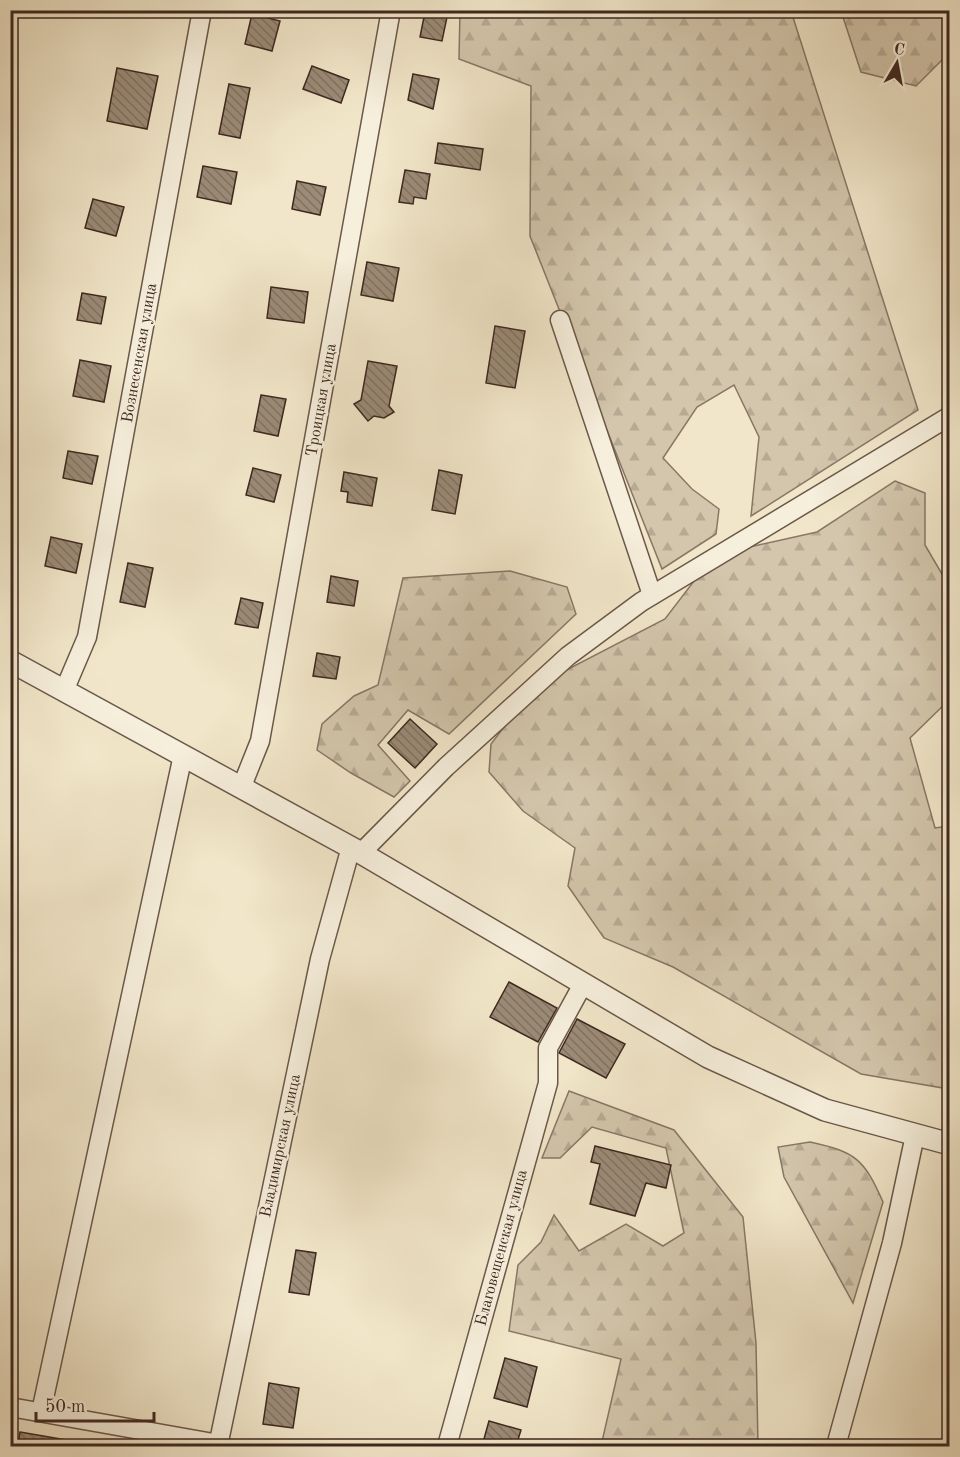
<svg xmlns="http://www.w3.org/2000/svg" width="960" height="1457" font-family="'Old Standard TT',serif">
<defs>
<pattern id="forest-firs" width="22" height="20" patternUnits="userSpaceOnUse" patternTransform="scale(1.5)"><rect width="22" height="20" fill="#d3c6ac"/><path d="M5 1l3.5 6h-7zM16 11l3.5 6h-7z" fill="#b6aa94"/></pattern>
<pattern id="building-back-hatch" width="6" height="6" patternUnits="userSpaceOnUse" patternTransform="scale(1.5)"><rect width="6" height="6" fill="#9b8b77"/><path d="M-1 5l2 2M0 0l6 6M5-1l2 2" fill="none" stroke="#807261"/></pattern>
</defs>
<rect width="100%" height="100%" fill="#f1e6c9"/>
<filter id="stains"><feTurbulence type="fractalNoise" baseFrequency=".00333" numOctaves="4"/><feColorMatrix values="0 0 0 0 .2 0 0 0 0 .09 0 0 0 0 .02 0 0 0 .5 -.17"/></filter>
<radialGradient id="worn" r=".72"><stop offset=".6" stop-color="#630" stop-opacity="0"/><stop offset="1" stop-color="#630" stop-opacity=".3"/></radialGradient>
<g fill="url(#forest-firs)" stroke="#876" stroke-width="1.5">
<path d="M460,11h331l127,399 -167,106 8,-79 -25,-52 -37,22 -34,51 29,31 27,20 -3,25 -54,35 -132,-333 1,-150 -72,-27z"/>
<path d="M841,11h108v42l-33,33 -55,-14z"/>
<path d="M895,481l30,12v52l24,41v114l-39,38 25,90 14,-2v263l-88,-15 -188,-107 -69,-29 -36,-52 7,-38 -52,-37 -34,-39 2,-28 22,-29 9,-22 143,-74 49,-64 103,-23z"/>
<path d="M510,571l57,16 9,27 -127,120 -41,-24 -30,35 32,36 -16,16 -43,-24 -34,-23 5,-26 32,-28 24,-11 25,-107z"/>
<path d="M569,1091l105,39 69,87 13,126 2,103h-157l20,-87 -112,-28 9,-66 23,-23 13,-27 25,36 47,-27 37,22 21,-13 -18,-85 -74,-21 -32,31h-18z"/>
<path d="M810,1142c46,10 54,17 73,60l-30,101 -69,-126 -6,-30z"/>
</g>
<g fill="url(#building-back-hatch)" stroke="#3e281f" stroke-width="1.5">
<path d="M425,12l22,5 -5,24 -22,-4z"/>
<path d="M252,14l28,7 -8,30 -27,-7z"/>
<path d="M312,66l37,14 -8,23 -38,-14z"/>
<path d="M117,68l41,8 -11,53 -40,-8z"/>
<path d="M413,74l26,5 -6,30 -25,-9z"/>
<path d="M229,84l21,4 -10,50 -21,-4z"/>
<path d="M438,143l45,6 -3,21 -45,-7z"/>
<path d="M203,166l34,6 -6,32 -34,-7z"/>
<path d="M405,170l25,4 -4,25 -12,-2 -1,7 -14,-2z"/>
<path d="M297,181l29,6 -6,28 -28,-6z"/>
<path d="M93,199l31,8 -8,29 -31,-8z"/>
<path d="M367,262l32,6 -6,33 -32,-6z"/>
<path d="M271,287l37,5 -4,31 -37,-5z"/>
<path d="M82,293l24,4 -5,27 -24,-4z"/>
<path d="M495,326l30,5 -10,57 -29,-5z"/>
<path d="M80,360l31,6 -7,36 -31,-6z"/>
<path d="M368,361l29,5 -8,40 5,6 -10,6 -10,-2 -6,5 -14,-17 7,-4z"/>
<path d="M261,395l25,4 -8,37 -24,-5z"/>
<path d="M68,451l30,5 -6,28 -29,-6z"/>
<path d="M253,468l28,7 -7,27 -28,-7z"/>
<path d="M439,470l23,5 -7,39 -23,-4z"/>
<path d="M344,472l33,6 -5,28 -25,-4 1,-10 -7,-1z"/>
<path d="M51,537l31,7 -6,29 -31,-7z"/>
<path d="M128,563l25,5 -8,39 -25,-5z"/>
<path d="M331,576l27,5 -4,25 -27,-4z"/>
<path d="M241,598l22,5 -5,25 -23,-4z"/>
<path d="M317,653l23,4 -4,22 -23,-3z"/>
<path d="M410,719l27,25 -22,24 -27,-25z"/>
<path d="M509,982l48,26 -19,34 -48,-25z"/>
<path d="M577,1019l48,25 -19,34 -47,-25z"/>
<path d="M595,1146l76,19 -5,23 -20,-5 -11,33 -45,-12 10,-40 -9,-2z"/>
<path d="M296,1250l20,3 -7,42 -20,-3z"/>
<path d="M505,1358l32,9 -10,40 -33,-9z"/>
<path d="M269,1383l30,5 -6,40 -30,-4z"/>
<path d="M489,1421l32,9 -5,16h-34z"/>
<path d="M20,1432l46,8v6h-48z"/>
</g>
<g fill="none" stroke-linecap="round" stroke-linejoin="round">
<g stroke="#6b584a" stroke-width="21">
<g id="minor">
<path d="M560,320l92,275"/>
<path d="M64,691l23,-54 115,-627"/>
<path d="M242,786l18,-45 131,-731"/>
<path d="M361,853l85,-86 122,-111 73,-54 309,-186"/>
<path d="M10,1407l209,37"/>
<path d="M41,1412l142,-657"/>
<path d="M218,1446l102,-487 31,-112"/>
<path d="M447,1446l101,-363v-35l35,-64"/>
<path d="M836,1446l56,-203 23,-108"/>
</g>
</g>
<g stroke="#6b584a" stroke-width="24">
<path id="tertiary" d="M10,661l351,192 347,204 117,53 125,34"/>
</g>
<use href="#minor" stroke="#f6efdc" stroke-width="18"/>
<use href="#tertiary" stroke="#f6efdc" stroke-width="21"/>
</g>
<g text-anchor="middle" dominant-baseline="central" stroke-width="4.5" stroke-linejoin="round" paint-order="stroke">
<g font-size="16" fill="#3e281f" stroke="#f6efdc">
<text transform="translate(140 353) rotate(-80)">Вознесенская улица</text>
<text transform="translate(322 400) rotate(-80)">Троицкая улица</text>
<text transform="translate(281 1146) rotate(-78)">Владимирская улица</text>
<text transform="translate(502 1248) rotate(-75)">Благовещенская улица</text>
</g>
</g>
<rect width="960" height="1457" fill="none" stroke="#f1e6c9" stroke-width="36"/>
<rect x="12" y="12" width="936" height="1433" fill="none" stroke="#3e281f" stroke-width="3"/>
<rect x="18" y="18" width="924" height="1421" fill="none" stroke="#3e281f" stroke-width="1.5"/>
<g transform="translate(897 63) rotate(10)" stroke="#f6efdc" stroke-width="4.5" paint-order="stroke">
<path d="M0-4.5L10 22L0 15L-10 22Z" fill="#3e281f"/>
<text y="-9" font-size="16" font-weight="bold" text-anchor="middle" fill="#3e281f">С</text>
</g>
<path d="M36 1412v9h118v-9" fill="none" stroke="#3e281f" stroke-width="3"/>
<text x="45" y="1412" font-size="18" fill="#3e281f" stroke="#f6efdc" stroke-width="4.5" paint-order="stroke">50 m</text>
<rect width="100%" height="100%" filter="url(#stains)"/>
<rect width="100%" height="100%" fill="url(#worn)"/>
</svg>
